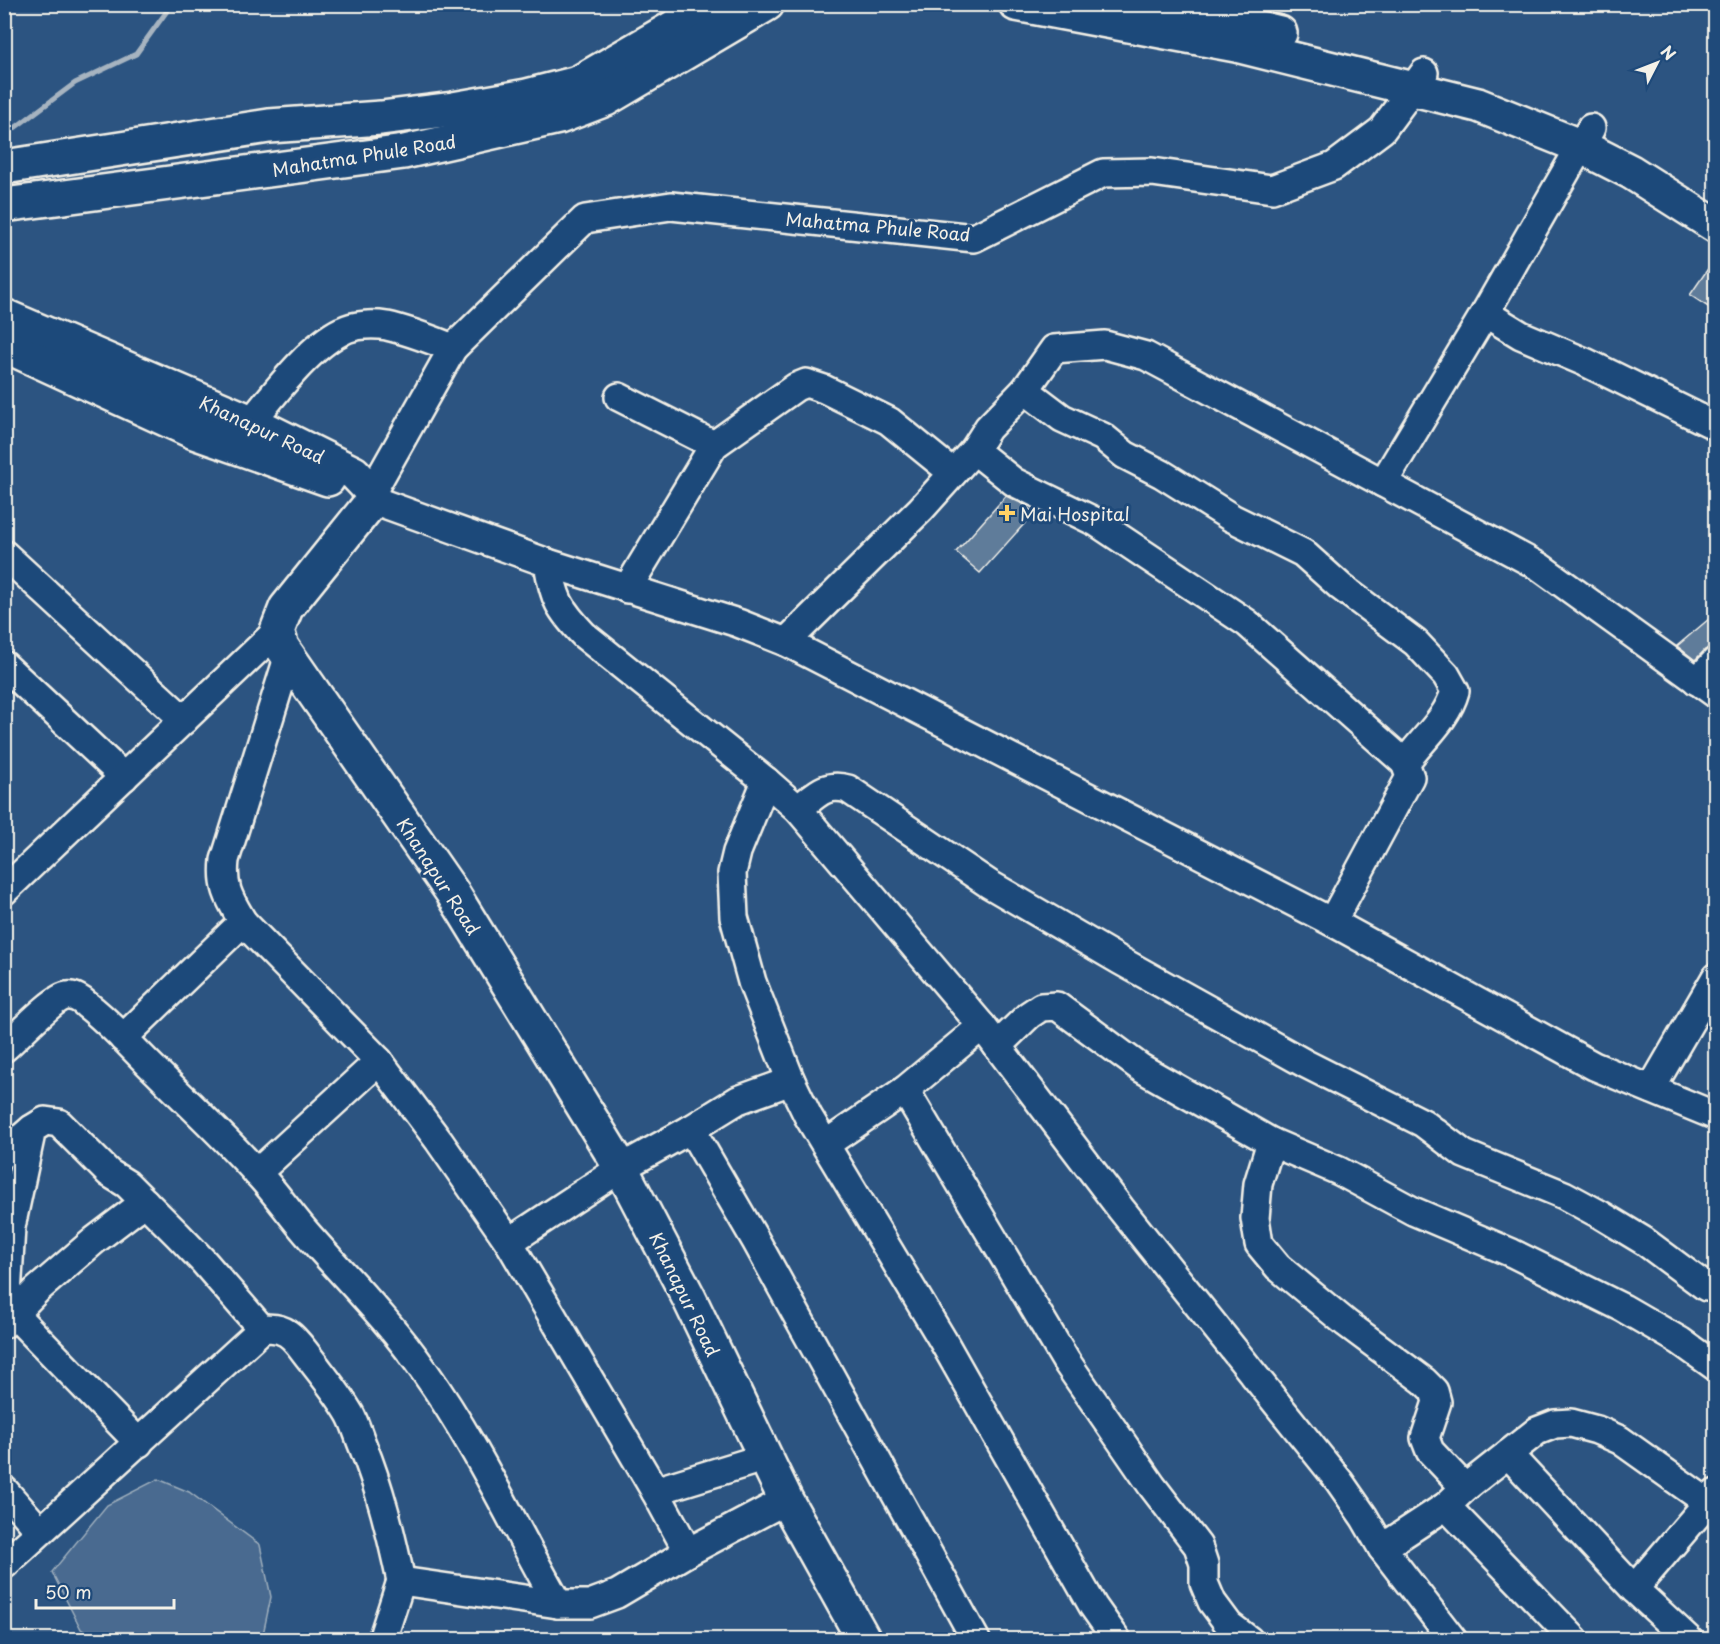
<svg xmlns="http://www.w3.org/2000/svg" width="1720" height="1644" font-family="'Playpen Sans',sans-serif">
<rect width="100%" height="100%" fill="#2c5481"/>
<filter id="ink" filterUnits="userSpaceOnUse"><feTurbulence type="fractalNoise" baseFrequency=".0167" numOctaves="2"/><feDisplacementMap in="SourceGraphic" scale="12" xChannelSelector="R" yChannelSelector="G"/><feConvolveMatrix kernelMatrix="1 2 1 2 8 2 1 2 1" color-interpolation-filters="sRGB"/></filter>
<g filter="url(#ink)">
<path fill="#496b90" stroke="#9eaebc" stroke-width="1.5" d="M158,1479l31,13 71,53 11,52 -9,42h-166l-15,-10 -29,-57 55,-67z"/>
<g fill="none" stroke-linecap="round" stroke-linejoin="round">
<path stroke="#a7b4c0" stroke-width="5" d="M4,136l71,-53 61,-29 36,-50"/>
</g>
<g fill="#5e7b9a" stroke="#f4f1e8" stroke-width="1.5">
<path d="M1716,257v55l-26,-17z"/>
<path d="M1006,496l17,8 11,9 -54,60 -24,-21z"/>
<path d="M1716,613v33l-11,4 -10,10 -18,-14z"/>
</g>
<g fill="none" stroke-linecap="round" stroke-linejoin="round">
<g stroke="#f4f1e8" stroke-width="32">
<g id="minor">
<path d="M1485,313l106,-185"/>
<path d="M619,397l95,48 82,-58 10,-4 18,6 65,32 64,52"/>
<path d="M251,422c24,-29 58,-75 91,-91 13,-7 32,-7 45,-5 23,5 45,14 66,22"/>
<path d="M974,450l40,32 82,40 151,101 158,140c17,-24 42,-43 50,-72l-9,-16 -30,-32 -75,-56 -38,-34 -71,-35 -70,-44 -37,-19 -22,-18 -41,-19 -37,-28"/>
<path d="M1383,483l102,-170 36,22 64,27 131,64"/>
<path d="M372,492l81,-144 132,-129 86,-13 303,32 129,-65 49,-1 120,17 62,-23 48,-36 42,-57"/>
<path d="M373,500l175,63 190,60 48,19 546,280 262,144 122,50"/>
<path d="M4,554l180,166"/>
<path d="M548,563c6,36 11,46 36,72l182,146 32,28 184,217 139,183 218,272 25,36 18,31 71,92"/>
<path d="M627,589l87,-144"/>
<path d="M786,642l135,-133 53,-59 14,-22 37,-38 29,-41 51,-4 41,11 394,211 176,127"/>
<path d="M288,658l-63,202c-3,28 4,38 18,62l136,139 60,80 70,101 146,249 33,61"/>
<path d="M4,665l120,112"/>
<path d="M1697,681l19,-20"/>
<path d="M766,781l-29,71 -5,21 2,44 18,65 11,28 28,71 17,35 134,223 151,267 24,34"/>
<path d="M798,809c17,-13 27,-27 50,-20l141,95 132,77 185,103 117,59 41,31 100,41 37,20 43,26 62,46"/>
<path d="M4,891l273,-260"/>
<path d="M1332,922l78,-145 -5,-14"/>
<path d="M123,1038l120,-116"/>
<path d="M997,1046l32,-31 12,-8 16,-1 84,62 130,74 68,29 74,40 99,42 111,55 57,33 36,26"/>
<path d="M4,1048c12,-10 50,-51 63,-52 7,-1 15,4 20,9 25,19 46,44 69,66 34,34 70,67 102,103 19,20 34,43 52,63 40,45 81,86 115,135 52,73 89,155 133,232"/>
<path d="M1651,1089l65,-112"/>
<path d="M905,1090l161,271 86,125 46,60 6,18v19l8,19 17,23 20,15"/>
<path d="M32,1129l-21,98 -4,68 8,20 124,128"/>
<path d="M691,1129l65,112 220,399"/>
<path d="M1271,1142l-13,42 -3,34 4,26 19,23 68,56 78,58 10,10 3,11 -12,36 5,13 35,37"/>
<path d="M826,1144l79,-54 77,-64"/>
<path d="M4,1153l28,-24 13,-8 14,2 50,50 18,11 51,51 26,27 58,67"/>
<path d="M257,1173l122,-112"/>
<path d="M509,1242l112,-74 70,-39 47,-29 53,-19"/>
<path d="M4,1324l33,-34 58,-50 50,-38"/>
<path d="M1508,1454l126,135 55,51"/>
<path d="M4,1490l36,41"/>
<path d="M655,1491l111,-34"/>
<path d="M1446,1506l129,134"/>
<path d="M1382,1548l64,-42 19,-18 72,-57 18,-7 16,-1 26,7 23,10 87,62"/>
<path d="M4,1565l258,-236c27,-5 35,14 50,32 13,17 27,34 38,53 5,9 8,20 12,30 18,44 29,90 39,137"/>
<path d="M1634,1589l82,-96"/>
<path d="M382,1640l19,-59 157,23h32l27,-10 71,-42 98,-52"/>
</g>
</g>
<g stroke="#f4f1e8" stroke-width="38">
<g id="major">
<path d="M1016,4l220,41 242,60 104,42 49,25 85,54"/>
<path d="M1160,4l120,29"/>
<path d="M4,167l265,-41 112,-8 72,-9 74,-13 51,-13 136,-79"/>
<path d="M4,205l400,-53 155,-35 47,-18 161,-95"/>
<path d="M4,316l247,106 103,51 18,19 1,8 -87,108 -9,23 5,16 170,245 169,276 68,130 97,202 78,140"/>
<path d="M4,345l190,87 134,47"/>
</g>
</g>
<use href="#minor" stroke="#1f4a7a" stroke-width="27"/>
<use href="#major" stroke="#1f4a7a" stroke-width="33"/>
</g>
</g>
<path fill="#ffd166" stroke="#1f4a7a" stroke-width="2" d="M1004 504h6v6h6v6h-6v6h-6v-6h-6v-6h6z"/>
<g text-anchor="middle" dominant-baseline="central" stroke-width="6" stroke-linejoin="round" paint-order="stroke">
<g font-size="18" fill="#f4f1e8" stroke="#1f4a7a">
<text transform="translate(364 155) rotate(-9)">Mahatma Phule Road</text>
<text transform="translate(878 226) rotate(5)">Mahatma Phule Road</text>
<text transform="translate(262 429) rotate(25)">Khanapur Road</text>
<text transform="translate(439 876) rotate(57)">Khanapur Road</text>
<text transform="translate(685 1294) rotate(64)">Khanapur Road</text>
</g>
<g font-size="18" fill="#f4f1e8" stroke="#1f4a7a" text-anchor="start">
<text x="1020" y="513">Mai Hospital</text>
</g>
</g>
<rect width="1720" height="1644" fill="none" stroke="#1f4a7a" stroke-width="24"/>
<rect x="12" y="12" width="1696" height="1620" fill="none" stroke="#f4f1e8" stroke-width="2" filter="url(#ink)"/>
<g transform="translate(1657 63) rotate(48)" stroke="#1f4a7a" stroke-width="4.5" paint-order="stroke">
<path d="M0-4.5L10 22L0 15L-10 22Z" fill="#f4f1e8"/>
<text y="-9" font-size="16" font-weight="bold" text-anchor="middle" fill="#f4f1e8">N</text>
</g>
<path d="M36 1599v9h138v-9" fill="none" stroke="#f4f1e8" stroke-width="3"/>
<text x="45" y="1599" font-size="18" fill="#f4f1e8" stroke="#1f4a7a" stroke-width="4.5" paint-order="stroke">50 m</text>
</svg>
